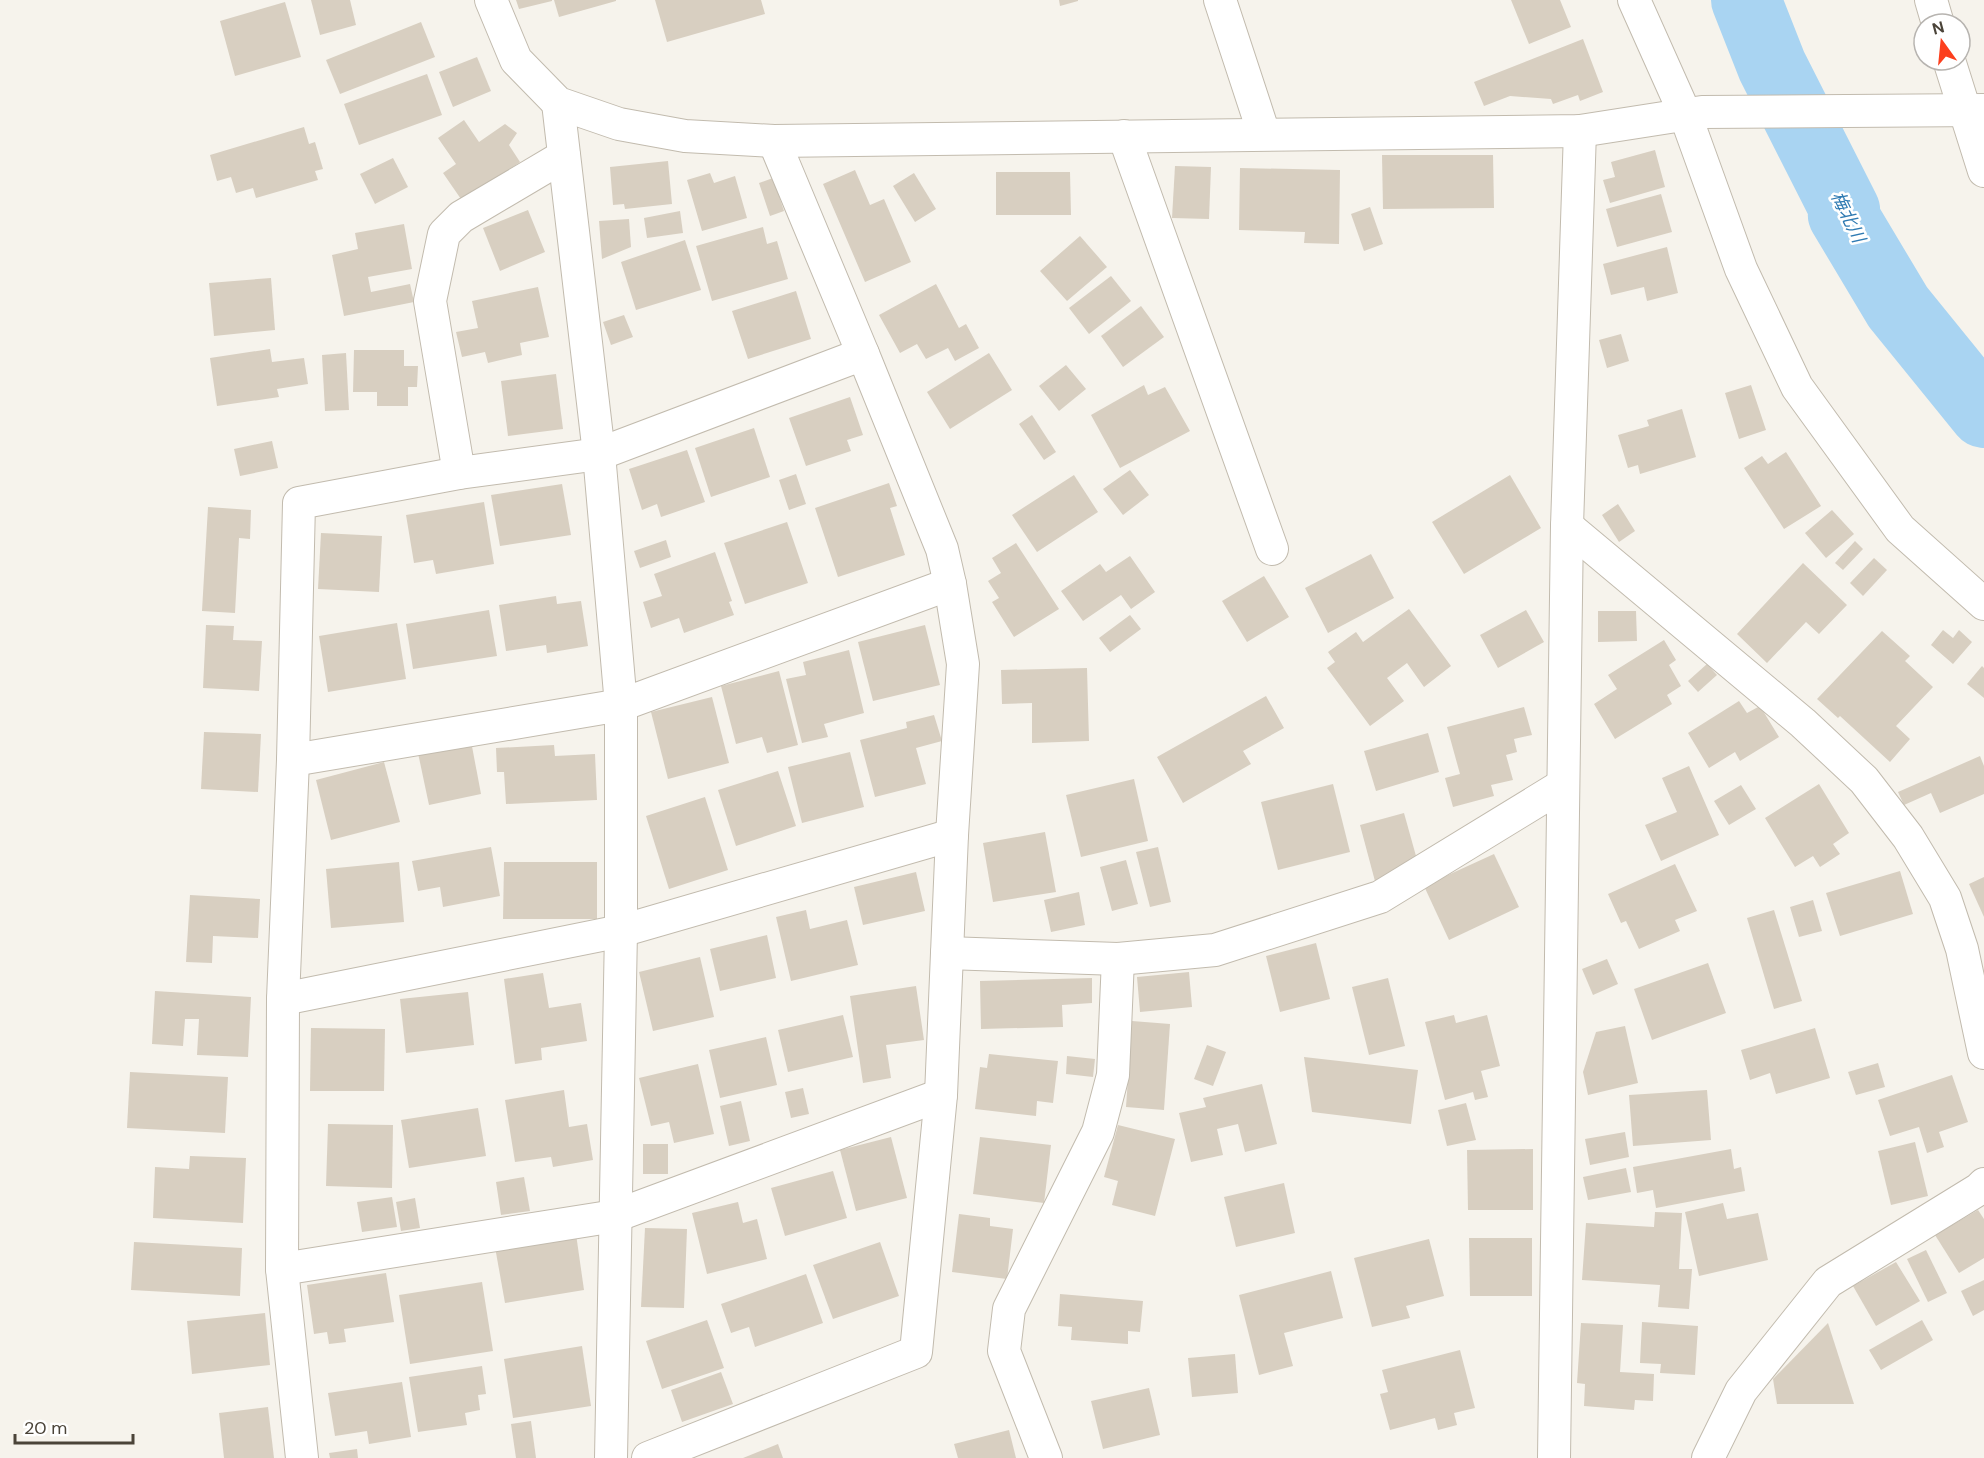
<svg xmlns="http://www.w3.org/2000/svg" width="1984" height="1458" font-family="'DM Sans','Noto Sans JP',sans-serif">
<rect width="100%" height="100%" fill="#f6f3ec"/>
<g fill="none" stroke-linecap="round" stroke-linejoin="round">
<path stroke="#a9d4f2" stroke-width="70" d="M1746,0l26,66 73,144 -2,5 55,92 86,106"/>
</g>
<g fill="#d8cfc1">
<path d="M311,0h39l6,25 -36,10z"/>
<path d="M516,0h36v1l-33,8z"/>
<path d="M554,0h62v1l-57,16z"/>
<path d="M655,0h106l4,14 -98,28z"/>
<path d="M1059,0h19v1l-18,5z"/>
<path d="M1511,0h49l11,27 -42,17z"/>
<path d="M285,2l16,55 -66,19 -15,-55z"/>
<path d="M421,22l14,35 -95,37 -14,-34z"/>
<path d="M1583,39l20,53 -23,9 -2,-6 -25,9 -2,-5 -41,-3 -26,10 -10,-24z"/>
<path d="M477,57l14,34 -38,16 -14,-35z"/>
<path d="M427,74l15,41 -83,30 -15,-41z"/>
<path d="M464,120l15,22 26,-18 12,9 -8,12 11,17 -57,40 -20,-29 13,-9 -18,-26z"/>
<path d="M304,127l5,17 6,-2 8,27 -8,2 3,9 -62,18 -3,-10 -17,5 -5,-16 -14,4 -7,-26z"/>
<path d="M1655,150l10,37 -55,16 -7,-23 12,-3 -4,-15z"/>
<path d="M1382,155h111l1,53 -111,1z"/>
<path d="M393,158l15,29 -33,17 -15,-30z"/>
<path d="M668,161l4,43 -47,5 -1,-5 -11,1 -3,-38z"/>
<path d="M1175,166l36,1 -2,52 -37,-1z"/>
<path d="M1240,168l100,2 -1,74 -35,-1 1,-11 -66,-2z"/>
<path d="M855,170l15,35 14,-6 27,63 -46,20 -42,-98z"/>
<path d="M996,172h74l1,43h-75z"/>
<path d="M710,173l4,10 21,-7 12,42 -45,13 -15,-51z"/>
<path d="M914,173l22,36 -21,13 -22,-36z"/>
<path d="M773,178l11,33 -14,5 -11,-33z"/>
<path d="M1661,194l11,38 -55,15 -11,-38z"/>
<path d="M1370,207l13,37 -19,7 -13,-37z"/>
<path d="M528,210l17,42 -45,19 -17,-43z"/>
<path d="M680,211l3,22 -36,5 -3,-20z"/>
<path d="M629,219l2,28 -29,12 -3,-38z"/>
<path d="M404,224l8,45 -44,8 3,15 39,-8 4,18 -70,14 -12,-61 26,-6 -3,-16z"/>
<path d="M763,227l4,17 10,-3 11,38 -76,22 -16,-55z"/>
<path d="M1080,236l27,31 -40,34 -27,-30z"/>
<path d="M685,240l16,50 -65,20 -15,-48z"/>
<path d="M1667,247l11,46 -31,8 -3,-14 -33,8 -8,-31z"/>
<path d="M1111,276l20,25 -42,33 -20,-26z"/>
<path d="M271,278l4,52 -61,6 -5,-53z"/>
<path d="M936,284l23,44 7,-4 13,24 -24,13 -7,-13 -22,11 -9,-15 -17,9 -21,-38z"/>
<path d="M538,287l11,50 -29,6 2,12 -34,8 -3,-11 -23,5 -6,-25 22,-4 -6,-27z"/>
<path d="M796,291l15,48 -63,20 -16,-48z"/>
<path d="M1141,306l23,31 -41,30 -22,-31z"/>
<path d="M624,315l9,22 -22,8 -8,-23z"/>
<path d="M1621,334l8,27 -22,7 -8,-28z"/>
<path d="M270,349l2,13 32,-4 4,26 -31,5 2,8 -62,9 -7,-48z"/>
<path d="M354,350h50v16h14l-1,21h-9v19h-31v-14h-24z"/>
<path d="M346,353l3,57 -24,1 -3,-56z"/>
<path d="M989,353l23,37 -62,39 -23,-37z"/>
<path d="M1066,365l20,24 -27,22 -20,-25z"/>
<path d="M556,374l7,55 -55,7 -7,-55z"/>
<path d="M1144,385l4,10 17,-8 25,44 -70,37 -29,-53z"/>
<path d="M1751,385l15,45 -27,9 -14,-46z"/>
<path d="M850,397l13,38 -16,5 4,11 -45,15 -17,-48z"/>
<path d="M1682,409l14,48 -56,17 -2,-9 -10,3 -10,-33 31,-9 -2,-6z"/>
<path d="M1032,415l24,37 -12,8 -25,-36z"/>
<path d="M754,428l16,49 -59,20 -16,-49z"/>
<path d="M272,441l6,27 -38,8 -6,-27z"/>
<path d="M687,450l18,52 -44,15 -4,-13 -15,6 -13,-41z"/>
<path d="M1786,452l35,54 -37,23 -40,-61 18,-12 6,8z"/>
<path d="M1130,470l19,25 -26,20 -20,-26z"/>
<path d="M796,474l10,30 -17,6 -10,-30z"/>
<path d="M1074,475l24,37 -61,40 -25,-37z"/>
<path d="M1510,475l31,53 -77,46 -32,-52z"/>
<path d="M889,483l8,23 -7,2 15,47 -67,22 -23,-69z"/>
<path d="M562,484l9,51 -71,11 -9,-51z"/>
<path d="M484,502l10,62 -58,10 -3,-14 -19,3 -8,-48z"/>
<path d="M1618,504l17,27 -16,11 -17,-27z"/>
<path d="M208,507l43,3 -1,29 -11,-1 -4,75 -33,-2z"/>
<path d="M1832,510l22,24 -28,24 -21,-25z"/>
<path d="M787,522l21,61 -63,21 -21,-61z"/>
<path d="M321,533l61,3 -3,56 -61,-3z"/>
<path d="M666,540l5,17 -31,11 -6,-17z"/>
<path d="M1855,541l8,8 -20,21 -8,-7z"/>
<path d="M1016,543l43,66 -45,28 -22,-35 7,-4 -11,-17 13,-8 -9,-15z"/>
<path d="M715,552l17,49 -3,1 5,13 -50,18 -5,-15 -28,10 -8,-26 19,-6 -8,-22z"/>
<path d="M1371,554l23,44 -66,35 -23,-45z"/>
<path d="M1130,556l25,36 -24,17 -10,-14 -38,26 -22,-30 39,-27 6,8z"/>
<path d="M1874,558l13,12 -24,26 -13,-13z"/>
<path d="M1803,563l44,42 -28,29 -13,-12 -39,41 -30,-29z"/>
<path d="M1264,576l25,41 -42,25 -25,-41z"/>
<path d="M556,596l1,8 24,-3 7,45 -41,7 -1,-8 -40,6 -7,-46z"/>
<path d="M1409,609l42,57 -27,21 -17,-24 -20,15 17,23 -34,25 -43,-58 8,-6 -7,-10 28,-20 7,10z"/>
<path d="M489,610l8,46 -84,13 -7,-45z"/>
<path d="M1526,610l18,32 -46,26 -18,-33z"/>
<path d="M1598,611h38l1,30 -39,1z"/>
<path d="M1130,615l11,14 -31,23 -11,-14z"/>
<path d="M397,623l9,56 -78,13 -9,-56z"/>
<path d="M206,625l28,1 -1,14 29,1 -3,50 -56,-3z"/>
<path d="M925,625l15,60 -67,16 -15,-59z"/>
<path d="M1943,630l10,8 6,-8 13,12 -19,22 -22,-19z"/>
<path d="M1882,631l28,25 -5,5 28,26 -37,39 14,13 -20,23 -50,-46 -2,2 -21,-19z"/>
<path d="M1664,640l12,20 -7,5 12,21 -14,9 5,9 -57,35 -21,-35 23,-15 -9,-14z"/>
<path d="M849,650l15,63 -40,11 4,13 -26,6 -16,-64 20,-4 -3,-13z"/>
<path d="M1707,664l10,11 -19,17 -10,-11z"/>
<path d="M1982,666l2,2v30l-17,-14z"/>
<path d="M1087,668l2,73 -57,2v-40l-30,1 -1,-34z"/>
<path d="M779,671l19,74 -31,8 -5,-16 -26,7 -15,-58z"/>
<path d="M1266,696l18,32 -41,23 8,13 -68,39 -26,-46z"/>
<path d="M712,697l17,66 -61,16 -17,-67z"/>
<path d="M1739,701l8,12 13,-7 19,31 -39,24 -5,-9 -26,16 -21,-35z"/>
<path d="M1524,707l8,28 -18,4 3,13 -11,3 7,25 -22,5 3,11 -41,11 -8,-29 15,-4 -13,-47z"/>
<path d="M934,715l8,26 -26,7 10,36 -51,13 -15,-57 47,-12 -1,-6z"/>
<path d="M204,732l57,2 -3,58 -57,-3z"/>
<path d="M1428,733l11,39 -63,19 -12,-40z"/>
<path d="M471,741l10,53 -52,11 -11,-52z"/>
<path d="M554,745l1,11 40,-2 2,46 -91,4 -2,-32h-7l-1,-24z"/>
<path d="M850,752l14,55 -62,16 -14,-56z"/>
<path d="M1980,756l4,10v28l-44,19 -9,-20 -27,12 -6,-13z"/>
<path d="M384,762l16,60 -69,18 -15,-60z"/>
<path d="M1689,766l30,69 -58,26 -16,-36 32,-13 -15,-34z"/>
<path d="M778,771l18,55 -60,20 -18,-56z"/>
<path d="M1134,779l14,62 -67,16 -15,-62z"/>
<path d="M1333,784l17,68 -72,18 -17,-68z"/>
<path d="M1819,784l30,49 -16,11 7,10 -20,13 -7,-11 -18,11 -30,-49z"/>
<path d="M1741,785l15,24 -27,16 -15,-24z"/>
<path d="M705,797l23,73 -59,19 -23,-73z"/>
<path d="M1404,813l12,43 -40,29 -16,-60z"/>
<path d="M1045,832l11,60 -63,10 -10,-59z"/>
<path d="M491,847l9,49 -57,11 -3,-20 -22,4 -6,-30z"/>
<path d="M1158,847l13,55 -21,5 -14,-55z"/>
<path d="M1494,854l25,53 -70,33 -25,-54z"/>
<path d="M1126,860l12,44 -26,7 -12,-44z"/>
<path d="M399,862l5,60 -73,6 -5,-59z"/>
<path d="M504,862h93v57h-94z"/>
<path d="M1675,864l22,47 -22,9 5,11 -41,18 -13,-28 -5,2 -13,-29z"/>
<path d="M1900,871l13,43 -73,22 -14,-43z"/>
<path d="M916,872l9,39 -62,14 -9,-38z"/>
<path d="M1984,877v40l-15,-33z"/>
<path d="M1079,892l6,33 -34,7 -7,-32z"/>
<path d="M190,895l70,4 -2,39 -45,-2 -1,27 -26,-1z"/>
<path d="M1813,900l9,31 -23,6 -9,-30z"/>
<path d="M806,910l4,19 37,-9 11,45 -67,16 -15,-64z"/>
<path d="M1774,910l28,91 -28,8 -27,-91z"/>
<path d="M767,935l9,43 -56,13 -10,-42z"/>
<path d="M1316,943l14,56 -50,13 -14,-56z"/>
<path d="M700,957l14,60 -61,14 -14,-59z"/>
<path d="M1607,959l11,25 -25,11 -11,-26z"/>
<path d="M1708,963l18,50 -74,27 -18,-51z"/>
<path d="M1189,972l3,35 -52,5 -3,-35z"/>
<path d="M543,973l6,35 32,-5 6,38 -46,7 1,12 -27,4 -11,-85z"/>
<path d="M1092,978v25l-30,2 1,22 -82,2 -1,-48z"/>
<path d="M1388,978l17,68 -36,9 -17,-68z"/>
<path d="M916,986l8,54 -38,5 5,33 -28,5 -13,-87z"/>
<path d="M155,991l96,6 -3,60 -51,-2 2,-36h-14l-2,27 -31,-2z"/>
<path d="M468,992l6,53 -68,8 -6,-54z"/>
<path d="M843,1015l10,42 -65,15 -10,-42z"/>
<path d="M1454,1015l2,8 31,-8 13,51 -19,5 7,26 -13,3 -2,-8 -28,8 -20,-78z"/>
<path d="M1132,1021l38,3 -6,86 -38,-3z"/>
<path d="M1625,1026l13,57 -50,12 -5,-23 13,-40z"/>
<path d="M311,1028l74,1 -1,62h-74z"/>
<path d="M1815,1028l15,50 -54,16 -6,-21 -20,7 -9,-30z"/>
<path d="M766,1037l11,48 -57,13 -11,-48z"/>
<path d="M1207,1045l19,7 -13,34 -19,-7z"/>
<path d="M989,1054l69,7 -5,42 -16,-2 -1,15 -61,-7 5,-42 7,1z"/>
<path d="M1067,1056l28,3 -2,18 -27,-3z"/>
<path d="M1304,1057l114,13 -7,54 -99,-12z"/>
<path d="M1878,1063l7,24 -29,8 -8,-23z"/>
<path d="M698,1064l16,70 -40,9 -5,-21 -18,4 -12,-48z"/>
<path d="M130,1072l98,5 -3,56 -98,-5z"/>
<path d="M1952,1075l16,47 -29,10 5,15 -17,6 -8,-26 -29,9 -12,-36z"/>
<path d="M1262,1084l15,60 -32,8 -7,-28 -21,5 6,26 -32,7 -12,-49 27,-6 -3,-9z"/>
<path d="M803,1088l6,26 -18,4 -6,-26z"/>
<path d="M564,1090l5,37 18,-3 6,36 -40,7 -2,-10 -36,5 -10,-62z"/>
<path d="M1707,1090l4,50 -78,6 -4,-51z"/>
<path d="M741,1101l9,40 -21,5 -9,-40z"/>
<path d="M1466,1103l10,37 -29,6 -9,-36z"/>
<path d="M478,1108l8,48 -77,12 -8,-48z"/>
<path d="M328,1124l65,1 -1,63 -66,-2z"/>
<path d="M1118,1125l57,14 -20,77 -43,-11 6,-24 -14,-4z"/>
<path d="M1625,1132l4,25 -39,8 -5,-26z"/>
<path d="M891,1137l16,61 -51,13 -16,-61z"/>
<path d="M980,1137l71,8 -7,58 -71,-9z"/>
<path d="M1915,1142l13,54 -37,9 -13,-54z"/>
<rect x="643" y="1144" width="25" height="30"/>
<path d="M1533,1149v61h-65l-1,-60z"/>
<path d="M1731,1149l3,20 7,-2 4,24 -89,17 -3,-18 -16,3 -4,-26z"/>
<path d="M190,1156l56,2 -3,65 -90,-5 2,-51 34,2z"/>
<path d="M1626,1168l5,24 -43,8 -5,-23z"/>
<path d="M833,1171l14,47 -62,18 -14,-48z"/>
<path d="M524,1177l6,34 -29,4 -5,-33z"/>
<path d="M1284,1183l11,50 -59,14 -12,-50z"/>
<path d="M392,1197l5,30 -35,5 -5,-30z"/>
<path d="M415,1198l5,30 -19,3 -5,-29z"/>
<path d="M738,1202l5,21 14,-4 10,40 -60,15 -15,-61z"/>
<path d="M1723,1203l4,16 31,-6 10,47 -69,16 -14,-64z"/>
<path d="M1978,1210l6,9v39l-25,15 -24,-38z"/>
<path d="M1655,1212l27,1 -3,56h13l-3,40 -31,-2 2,-22 -78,-5 4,-57 68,4z"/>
<path d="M959,1214l31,4v8l23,3 -6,50 -55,-7z"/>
<path d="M645,1228l42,1 -3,79 -43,-1z"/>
<path d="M576,1234l8,56 -79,13 -10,-56z"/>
<path d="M1469,1238h63v58h-62z"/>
<path d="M1429,1239l15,57 -38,10 4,12 -38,9 -18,-69z"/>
<path d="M134,1242l108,6 -2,48 -109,-6z"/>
<path d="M880,1242l19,54 -66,23 -20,-54z"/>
<path d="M1926,1250l21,43 -19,9 -21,-43z"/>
<path d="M1896,1262l24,39 -44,25 -23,-40z"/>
<path d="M1331,1271l12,47 -59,15 9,33 -34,9 -20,-80z"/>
<path d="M386,1273l8,49 -50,7 2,13 -17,2 -2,-12 -13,2 -7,-49z"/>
<path d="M806,1274l17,49 -68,24 -6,-20 -18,6 -10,-29z"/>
<path d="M1984,1280v30l-11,6 -12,-25z"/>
<path d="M482,1282l11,69 -83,13 -11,-69z"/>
<path d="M1060,1294l83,7 -3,31 -12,-1v13l-57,-4 1,-13 -14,-1z"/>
<path d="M265,1313l5,52 -78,9 -5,-53z"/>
<path d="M707,1320l17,48 -62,21 -16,-48z"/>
<path d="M1922,1320l11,20 -52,30 -12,-20z"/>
<path d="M1642,1322l56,4 -3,49 -35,-2 1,-9 -21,-1z"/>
<path d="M1581,1323l42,2 -3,47 34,2 -1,27 -18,-1 -1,10 -50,-4 1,-22 -8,-1z"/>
<path d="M1828,1323l26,81h-77l-4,-25z"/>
<path d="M582,1346l9,60 -78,12 -9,-59z"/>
<path d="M1460,1350l15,58 -21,5 3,12 -19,5 -3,-12 -45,12 -10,-36 8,-2 -6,-22z"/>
<path d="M1235,1354l3,39 -46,4 -4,-39z"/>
<path d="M482,1366l4,28 -8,1 2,15 -15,3 2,12 -49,7 -9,-55z"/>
<path d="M721,1372l12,32 -51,18 -11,-32z"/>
<path d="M402,1382l9,55 -42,7 -2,-13 -32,5 -7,-43z"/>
<path d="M1149,1388l11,47 -57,14 -12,-48z"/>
<path d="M268,1407l6,51h-50l-5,-45z"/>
<path d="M531,1421l5,37h-20l-5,-34z"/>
<path d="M1009,1430l7,28h-58l-4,-14z"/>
<path d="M778,1444l5,14h-40z"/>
<path d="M357,1449l1,9h-28l-1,-5z"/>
</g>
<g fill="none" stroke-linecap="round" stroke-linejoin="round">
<g stroke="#c2bbae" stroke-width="34">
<g id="street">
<path d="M491,0l25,60 42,43 61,21 66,12 89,5 806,-10 122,-19 282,-2"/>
<path d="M1220,0l44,134"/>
<path d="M1634,0l51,114 56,155 56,118 103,142 84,75"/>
<path d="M1931,0l7,24"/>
<path d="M1949,60l35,111"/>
<path d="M558,103l41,351 22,251v226l-10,527"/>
<path d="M1124,136l148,413"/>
<path d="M774,141l89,213"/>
<path d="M459,473l-29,-172 14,-67 17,-17 103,-61"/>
<path d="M1567,526l236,197 61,57 44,57 37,61 17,51 22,104"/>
<path d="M293,760l328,-55 329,-121"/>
<path d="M947,953l171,6 97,-9 165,-53 183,-112"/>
<path d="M283,999l338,-68 331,-96"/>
<path d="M282,1269l333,-53 326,-121"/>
<path d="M302,1458l-20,-189 1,-270 10,-239 6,-257 160,-30 140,-19 264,-100 79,195 8,35 13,80 -11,171 -11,260 -25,257 -268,106"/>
<path d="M1046,1458l-42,-107 5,-42 89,-177 15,-57 5,-116"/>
<path d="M1554,1458l13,-932 13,-395"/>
<path d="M1708,1458l33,-67 87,-109 151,-93 5,-5"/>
</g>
</g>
<use href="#street" stroke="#fff" stroke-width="32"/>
</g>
<g text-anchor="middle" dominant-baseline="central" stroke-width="5" stroke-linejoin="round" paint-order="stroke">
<g font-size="18" font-style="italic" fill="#2e7ab2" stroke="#fff">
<text transform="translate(1848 217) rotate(64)">梅北川</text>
</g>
</g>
<g transform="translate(1942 42) rotate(345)"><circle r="28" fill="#ffffff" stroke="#b7b4b0" stroke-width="1.5"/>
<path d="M0-4.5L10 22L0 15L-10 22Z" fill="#fc3f1d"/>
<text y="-9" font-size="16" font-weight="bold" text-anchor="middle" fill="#4b4439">N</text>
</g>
<path d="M15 1434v9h118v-9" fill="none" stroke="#4b4439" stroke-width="3"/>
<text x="24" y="1434" font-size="18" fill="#4b4439" stroke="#ffffff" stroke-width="4.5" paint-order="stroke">20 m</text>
</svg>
